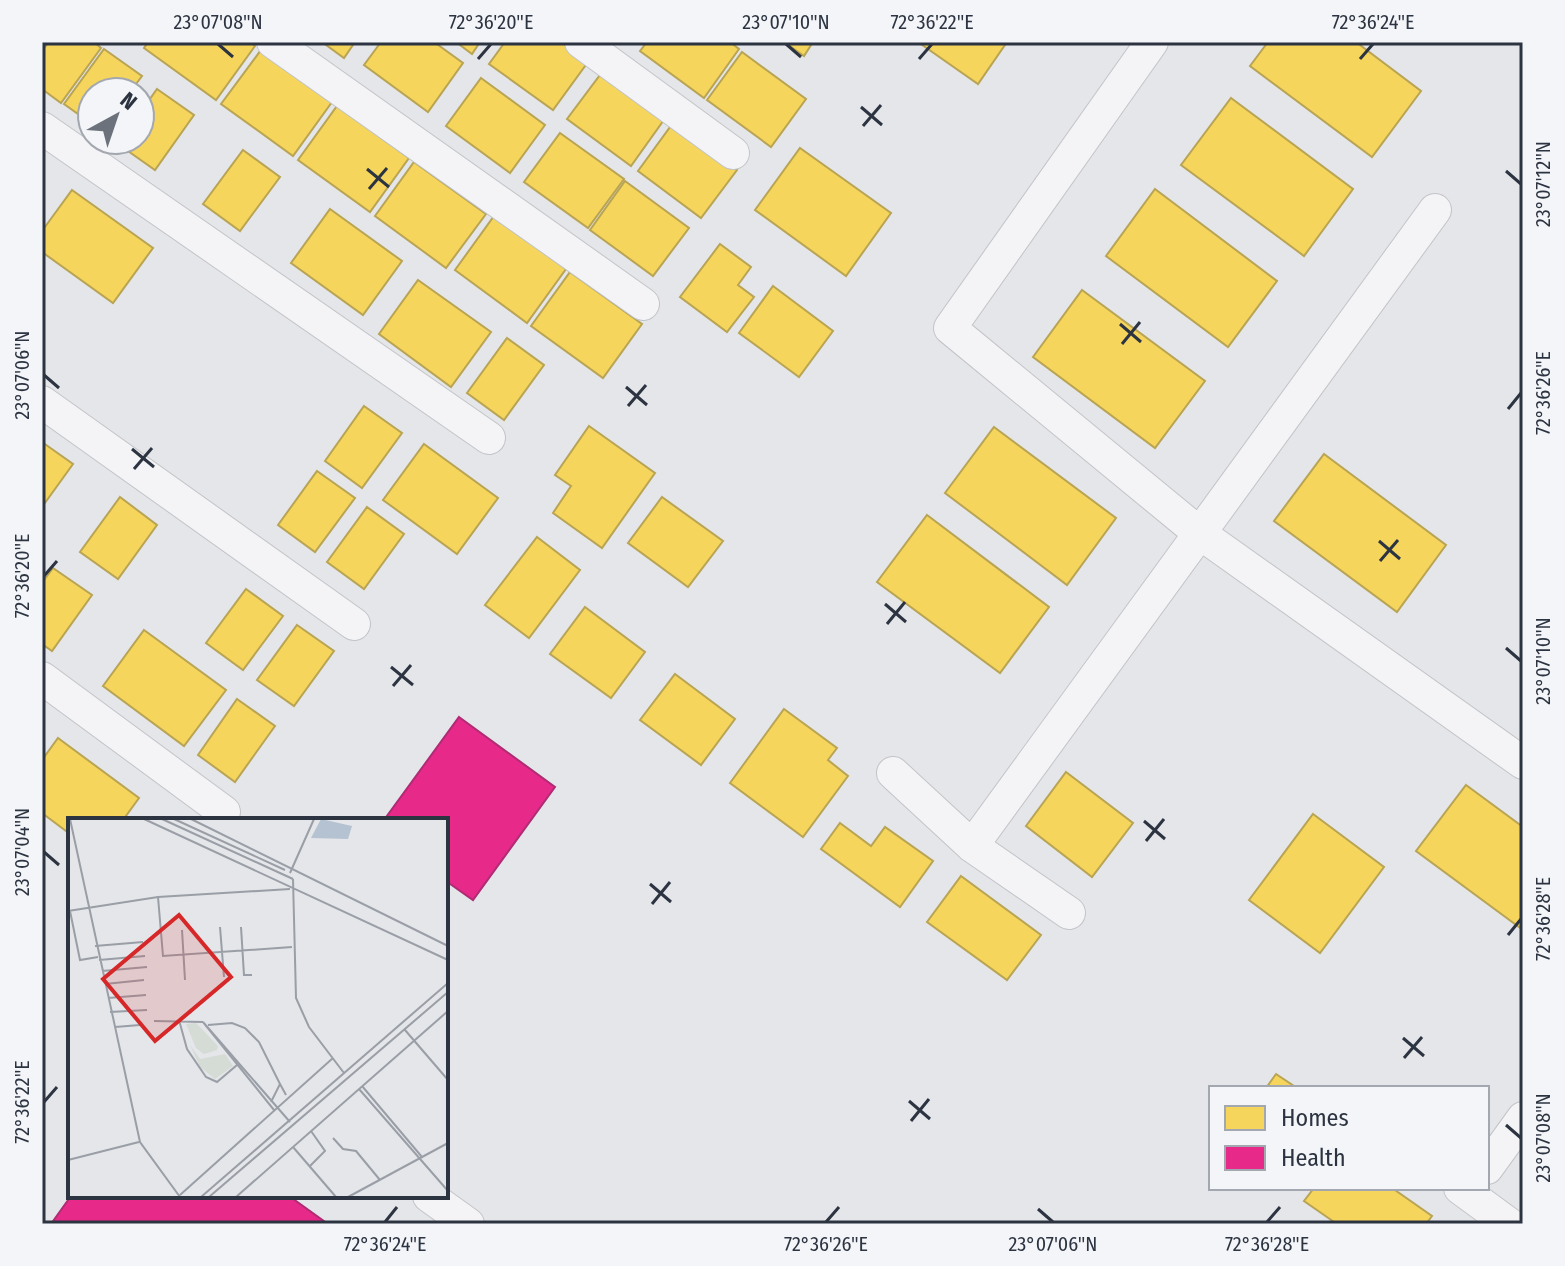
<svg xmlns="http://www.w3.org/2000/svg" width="1565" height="1266" font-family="'Fira Sans Condensed',sans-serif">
<rect width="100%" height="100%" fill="#e4e6e9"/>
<g fill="#f6d55c" stroke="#b9a454" stroke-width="2">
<path d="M49,42h45l7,6 -40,55 -19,-14v-38z"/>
<path d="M148,42h101l6,4 -39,54 -72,-52z"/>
<path d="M322,42h33l-11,16z"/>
<path d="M381,42h53l29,21 -35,49 -64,-47z"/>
<path d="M456,42h24l-8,12z"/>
<path d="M505,42h56l27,20 -35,48 -64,-46z"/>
<path d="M647,42h83l9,7 -35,49 -64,-47z"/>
<path d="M784,42h29l-9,14z"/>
<path d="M918,42h89l-29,42z"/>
<path d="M1268,42h88l65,49 -49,66 -122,-91z"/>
<path d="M104,49l38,27 -12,16h-38v32l-28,-20z"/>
<path d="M261,50l71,52 -39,54 -72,-52z"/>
<path d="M742,52l64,47 -35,48 -64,-47z"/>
<path d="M603,71l63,46 -35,49 -64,-47z"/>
<path d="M481,78l64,47 -35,48 -64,-47z"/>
<path d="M157,89l37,26 -39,55 -37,-26 2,-4h20v-27z"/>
<path d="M1231,98l122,91 -49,67 -123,-91z"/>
<path d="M337,106l72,52 -39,54 -72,-52z"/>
<path d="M673,123l64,47 -36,48 -63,-47z"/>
<path d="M560,133l64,46 -36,49 -64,-46z"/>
<path d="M800,148l91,65 -45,63 -91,-66z"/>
<path d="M243,150l37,27 -40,54 -37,-27z"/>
<path d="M414,162l72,52 -40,54 -71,-52z"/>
<path d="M625,181l64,47 -36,48 -63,-46z"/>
<path d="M1155,189l122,92 -49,66 -122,-91z"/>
<path d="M72,190l81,58 -40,55 -71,-51v-21z"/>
<path d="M330,209l72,52 -39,54 -72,-52z"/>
<path d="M494,216l72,53 -39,54 -72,-53z"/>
<path d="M720,244l31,23 -13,18 16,12 -27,35 -47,-35z"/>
<path d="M570,272l72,52 -39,54 -72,-52z"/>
<path d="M418,280l73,52 -40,55 -72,-53z"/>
<path d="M773,286l60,45 -34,46 -60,-44z"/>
<path d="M1082,290l123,91 -50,67 -122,-91z"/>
<path d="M507,338l37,27 -40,55 -37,-27z"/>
<path d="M364,406l38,27 -40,55 -37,-27z"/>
<path d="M589,426l66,47 -53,75 -49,-35 18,-27 -16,-11z"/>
<path d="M994,427l122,91 -49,67 -122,-92z"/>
<path d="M42,442l31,22 -31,43z"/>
<path d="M424,444l74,54 -41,56 -74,-54z"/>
<path d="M1324,454l122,91 -49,67 -123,-91z"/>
<path d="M317,471l38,27 -40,54 -37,-27z"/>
<path d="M120,497l37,28 -39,54 -38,-27z"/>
<path d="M662,497l61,44 -35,46 -60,-44z"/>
<path d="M367,507l37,27 -40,55 -37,-27z"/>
<path d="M927,515l122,92 -49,66 -123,-91z"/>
<path d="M537,537l43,33 -51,68 -44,-33z"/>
<path d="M53,568l39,27 -40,56 -10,-7v-61z"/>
<path d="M246,589l37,27 -40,54 -37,-27z"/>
<path d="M585,607l60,45 -34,46 -61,-44z"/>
<path d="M297,625l37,26 -40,55 -37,-26z"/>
<path d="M144,630l82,60 -42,56 -81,-60z"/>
<path d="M675,674l60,45 -34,46 -61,-45z"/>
<path d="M237,699l38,27 -40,56 -37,-27z"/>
<path d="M784,709l53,39 -9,12 20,16 -45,61 -73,-54z"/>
<path d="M58,738l81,60 -16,22h-53v14l-28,-21v-53z"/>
<path d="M1066,772l67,51 -41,54 -66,-51z"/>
<path d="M1466,785l57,42v103l-107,-79z"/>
<path d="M1313,814l71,53 -64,86 -71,-53z"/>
<path d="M840,823l31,23 14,-19 48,34 -33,46 -79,-58z"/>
<path d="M961,876l80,59 -34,45 -80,-58z"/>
<path d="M1276,1074l21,14h-31z"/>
<path d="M1314,1188h78l40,28 -6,8h-89l-33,-23z"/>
</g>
<g fill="#e7298a" stroke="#af2c74" stroke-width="2">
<path d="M459,717l96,70 -82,113 -27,-19v-61h-62z"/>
<path d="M71,1196h218l39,28h-277z"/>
</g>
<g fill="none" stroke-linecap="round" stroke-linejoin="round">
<g stroke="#c2c4c7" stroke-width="34">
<g id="minor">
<path d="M273,42l370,262"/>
<path d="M581,42l152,111"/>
<path d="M1152,42l-202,286 248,204 325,231"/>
<path d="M42,128l447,310"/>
<path d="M42,402l312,222"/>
<path d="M42,678l182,134"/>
<path d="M893,773l79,73 97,67"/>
<path d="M972,846l463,-636"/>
<path d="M1487,1168l36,-50"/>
<path d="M1460,1188l49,36"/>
<path d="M429,1196l39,28"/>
</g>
</g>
<use href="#minor" stroke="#f4f4f6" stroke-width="32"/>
</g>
<path fill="none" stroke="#2c3341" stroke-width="3" d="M218,44l15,13M786,44l15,13M478,59l13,-15M919,59l13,-15M1360,59l13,-15M861,107l21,18M863,126l18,-21M367,169l22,18M1506,171l15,13M369,189l18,-21M1120,324l21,18M1122,344l18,-22M44,375l15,13M626,387l21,18M628,406l18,-21M1508,409l13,-16M132,449l22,18M134,469l18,-21M1379,541l21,18M1380,561l18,-21M44,576l13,-15M885,604l21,18M887,624l18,-22M1506,648l15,13M391,667l22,18M393,686l18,-21M1144,821l21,18M1146,841l18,-22M44,852l15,13M650,884l21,18M652,904l18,-22M1508,935l13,-16M1403,1038l21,18M1404,1058l18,-21M909,1101l21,18M44,1102l13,-15M911,1121l18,-22M1506,1125l15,13M1038,1209l15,13M385,1222l12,-15M826,1222l13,-15M1267,1222l13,-15"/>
<g transform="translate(68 818)">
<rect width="380" height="380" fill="#e4e6e9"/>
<path d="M128,205l22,23 -1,4 -13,4 -8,-6 -10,-24zM122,227l10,14 25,-5 8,12 -18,13 -15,-12z" fill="#d5dcd5"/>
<path d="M253,1l31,7 -4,13 -37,-1z" fill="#b5c2d1"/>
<path fill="none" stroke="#9a9ea6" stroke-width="2" d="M2,1l70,323 40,55M76,1l304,141M94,1l131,60M106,1l111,51M123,1l257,127M222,55l24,-54M225,61l3,119 13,29 35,46M90,79l5,59 129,-9M0,93l90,-14 132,-8M2,93l10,49 18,-3M152,109l4,50M173,109l3,48h8M114,112l3,50M27,128l48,-4M31,142l46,-4M34,153l45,-4M37,166l39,-4M40,180l38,-3M42,194l37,-2M111,202l8,29 19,28 11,5 20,-17M86,203l49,1M140,207l24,-2 13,5 14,14 21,42M47,209l25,-2M337,212l43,50M294,268l60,71M291,271l89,102M203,284l9,-18 6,11M206,292l-71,-88 87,100M265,320l10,11 13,2 24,29M225,329l43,50M0,342l71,-18M242,348l15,-15 -14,-20M112,377l153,-137M133,379l247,-214M141,379l239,-205M168,379l212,-186M280,379l100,-54"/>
<path fill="#d62828" fill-opacity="0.15" stroke="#d62828" stroke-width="4" d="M111,97l52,62 -76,64 -52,-62z"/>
<rect width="380" height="380" fill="none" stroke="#2c3341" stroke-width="4"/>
</g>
<rect width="1565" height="1266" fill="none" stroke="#f3f5f8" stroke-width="88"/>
<rect x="1209" y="1086" width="280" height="104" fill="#f3f5f8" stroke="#a3a7af" stroke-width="2"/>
<rect x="1225" y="1106" width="40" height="24" fill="#f6d55c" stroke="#a3a7af" stroke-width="2"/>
<text x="1281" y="1126" font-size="24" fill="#2c3341">Homes</text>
<rect x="1225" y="1146" width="40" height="24" fill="#e7298a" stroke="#a3a7af" stroke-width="2"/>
<text x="1281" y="1166" font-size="24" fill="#2c3341">Health</text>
<g transform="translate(116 116) rotate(40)"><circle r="38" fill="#f3f5f8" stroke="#a3a7af" stroke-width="2"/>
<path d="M0-6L14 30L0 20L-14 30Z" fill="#6c727c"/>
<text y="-12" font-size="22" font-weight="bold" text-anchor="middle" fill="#2c3341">N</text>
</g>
<rect x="44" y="44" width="1477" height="1178" fill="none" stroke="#2c3341" stroke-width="3"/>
<g font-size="20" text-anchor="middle" fill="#2c3341">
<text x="218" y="29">23°07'08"N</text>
<text x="491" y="29">72°36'20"E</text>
<text x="786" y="29">23°07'10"N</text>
<text x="932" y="29">72°36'22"E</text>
<text x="1373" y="29">72°36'24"E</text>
<text transform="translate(1543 184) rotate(-90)" y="7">23°07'12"N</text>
<text transform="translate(22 375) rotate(-90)" y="7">23°07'06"N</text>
<text transform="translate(1543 393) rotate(-90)" y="7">72°36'26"E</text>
<text transform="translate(22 576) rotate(-90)" y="7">72°36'20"E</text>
<text transform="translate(1543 661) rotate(-90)" y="7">23°07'10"N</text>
<text transform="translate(22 852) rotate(-90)" y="7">23°07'04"N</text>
<text transform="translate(1543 919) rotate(-90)" y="7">72°36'28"E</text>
<text transform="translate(22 1102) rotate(-90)" y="7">72°36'22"E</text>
<text transform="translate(1543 1138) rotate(-90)" y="7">23°07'08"N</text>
<text x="385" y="1251">72°36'24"E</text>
<text x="826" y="1251">72°36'26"E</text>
<text x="1053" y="1251">23°07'06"N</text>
<text x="1267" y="1251">72°36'28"E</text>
</g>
</svg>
